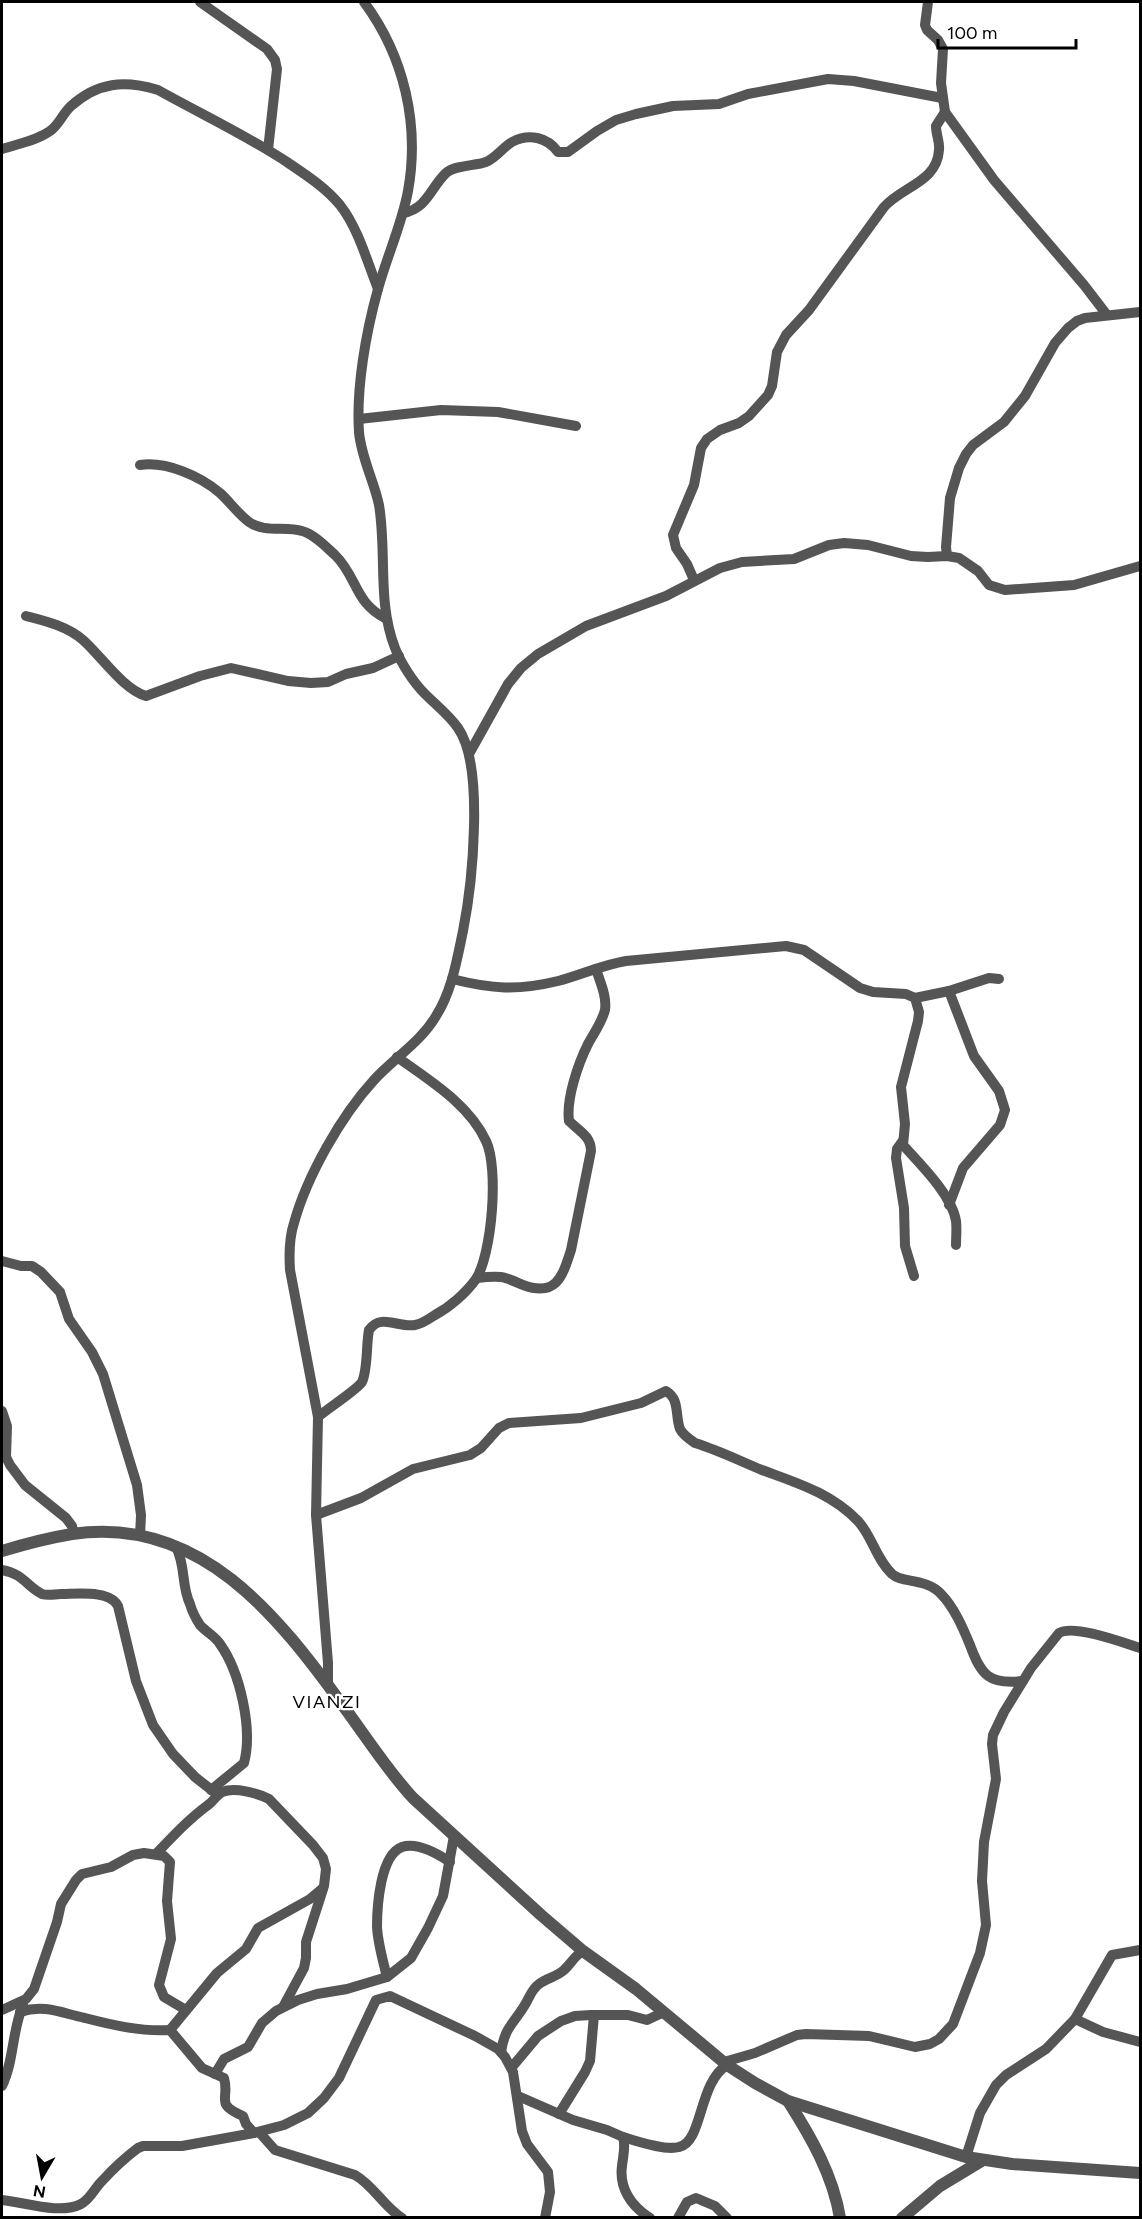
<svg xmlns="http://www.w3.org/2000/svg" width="1142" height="2219" font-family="Figtree,sans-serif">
<rect width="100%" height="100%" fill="#fff"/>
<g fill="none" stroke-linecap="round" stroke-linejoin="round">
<g stroke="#555" stroke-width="10">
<path d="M200,2l67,47 8,11 2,9 -9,81"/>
<path d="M928,2l-3,23 2,5 11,10 5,9 -2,34 4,29 49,68 90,105 23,30"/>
<path d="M2,149c15,-5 34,-8 48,-18 9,-6 13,-18 21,-25 27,-24 53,-26 87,-16 43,24 88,45 129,72 19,13 38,25 53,43 18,23 27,56 38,84"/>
<path d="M403,213c24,-4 28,-26 43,-40 9,-8 29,-7 40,-11 11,-5 17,-15 26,-20 17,-9 35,-5 46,10h10l29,-21 19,-11 20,-6 37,-8 46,-2 29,-10 80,-15 26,2 88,17"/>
<path d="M359,419l82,-9 57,2 78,14"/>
<path d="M140,465c26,-4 60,11 80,28 10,9 18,21 29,29 15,11 37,4 53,9 12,3 24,16 33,24 22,21 19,47 50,63"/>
<path d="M947,556l-1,-9 4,-49 9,-30 7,-14 7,-9 31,-23 21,-26 30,-53 13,-15 9,-7 8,-3 55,-6"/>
<path d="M694,580l-7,-16 -11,-16 -3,-13 21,-50 7,-37 6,-9 13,-9 19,-7 10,-7 19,-21 4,-9 5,-34 9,-17 23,-25 75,-103c19,-21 53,-25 55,-57 1,-8 -3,-15 -3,-24l9,-14"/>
<path d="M26,616c19,5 41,10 57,24 18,16 40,49 63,56l54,-20 31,-8 57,13 23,2 17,-1 18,-8 27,-6 26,-12"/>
<path d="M469,754l39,-70 13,-16 17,-14 48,-28 80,-30 54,-28 22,-6 52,-3 35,-14 15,-2 24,2 43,11 17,1 19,-1 12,2 19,13 11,14 16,5 69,-5 66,-19"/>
<path d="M452,979c40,10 65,12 106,2 23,-6 44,-16 68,-20l160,-15 18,4 56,38 13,4 33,2 9,4 4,14 -1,9 -17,66 4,37 -2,21c17,19 49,50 53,76 1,8 0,16 0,24"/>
<path d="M949,991l25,65 25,35 6,19 -5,15 -37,43 -14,37"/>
<path d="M915,998l34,-7 40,-13 10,1"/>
<path d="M902,1142l-5,7 -1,9 8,50 1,38 9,30"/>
<path d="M2,1261l19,5h11l9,6 19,20 9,27 23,33 11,22 34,111 4,30 -1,21"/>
<path d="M477,1278c8,-1 16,-2 24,-1 7,1 15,5 22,8 33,12 39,-7 48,-35l20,-99c0,-15 -12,-20 -22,-30 -3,-22 9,-57 19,-77 6,-11 14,-22 17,-34 2,-14 -5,-28 -9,-41"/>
<path d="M2,1411l5,15 -1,31 4,8 15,20 41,33 6,8 2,8"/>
<path d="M318,1417c9,-8 40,-28 44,-35 6,-13 4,-37 7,-52 12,-17 29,-2 46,-5 7,-1 14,-6 20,-10 15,-8 31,-22 41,-36 16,-25 23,-111 10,-138 -17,-37 -57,-61 -89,-84"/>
<path d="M316,1515l45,-17 52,-29 57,-14 11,-7 18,-20 10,-5 72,-5 60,-15 25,-12c14,8 9,25 14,38 3,6 9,10 15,14 23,7 45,18 67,27 35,13 69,23 96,51 14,15 18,38 34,53 9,9 35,4 49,20 13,13 22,34 29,51 11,30 19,40 53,36"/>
<path d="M176,1547c10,19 5,38 14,57 2,7 6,15 10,21 6,7 15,11 20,19 20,28 33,85 24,119l-33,27"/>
<path d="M2,1570c22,4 24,16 40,24 6,2 13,0 19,0 17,0 49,-4 57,12l18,75 17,44 20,29 22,23 23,18"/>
<path d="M328,1685v-22l-12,-148 2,-98 -28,-147c-1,-16 -1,-32 4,-47 13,-47 47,-107 80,-143 20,-22 47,-38 62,-64 16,-25 21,-57 27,-85 9,-45 22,-165 -5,-203 -9,-13 -22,-23 -33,-34 -12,-12 -24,-31 -30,-46 -18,-46 -8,-95 -16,-143 -5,-24 -18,-48 -20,-73 -3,-44 7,-100 19,-143 9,-33 24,-65 30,-98 12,-67 -4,-135 -44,-189"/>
<path d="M156,1854c17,-18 33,-35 52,-49 6,-4 8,-10 14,-13 13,-5 35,1 47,7l44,46 10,13 3,11 -2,17 -18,56v16l-2,10 -21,39"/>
<path d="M387,1977c-4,-16 -9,-33 -10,-50 0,-20 3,-72 25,-80 15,-5 36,7 48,15"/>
<path d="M2,2010l24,-11 8,-10 23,-67 4,-18 15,-24 6,-6 29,-7 22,-12 11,-2 20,3 6,6 -3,39 4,38 -12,46 5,12 22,13"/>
<path d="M20,2012c25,-8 41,1 65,6 27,7 57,14 85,12l32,38 22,10c6,21 -10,26 19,38l3,8 8,9"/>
<path d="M1075,2019l28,13 37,10"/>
<path d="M170,2030l47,-57 29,-24 12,-21 52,-29 13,-11"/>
<path d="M501,2052c4,-26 13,-28 25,-49 4,-7 6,-14 13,-19 8,-6 17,-7 25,-14 7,-6 10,-14 19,-19"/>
<path d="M724,2062l31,-9 42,-18 9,-1 63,2 46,11 15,-3 9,-5 14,-15 27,-71 6,-28 -4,-44 2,-39 12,-63 -4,-35 1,-9 11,-23 27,-44 28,-35c15,-9 65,10 81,15"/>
<path d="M512,2067l26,-31 23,-15 14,-5 16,-1h37l19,5 17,-8"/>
<path d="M215,2074l9,-15 24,-12 14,-24 14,-12 22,-11 19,-6 30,-5 40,-12 24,-19 17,-30 15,-32 11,-60"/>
<path d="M2,2086c12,-24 10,-56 21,-81"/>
<path d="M518,2096l55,24 34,10 16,7c3,10 0,19 -1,29 -3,22 9,40 28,52"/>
<path d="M559,2114l26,-42 5,-11 4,-46"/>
<path d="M259,2132l16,18 80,25c19,11 29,32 47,43"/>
<path d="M623,2137c14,4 42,14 56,10 24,-5 19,-64 48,-82"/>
<path d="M966,2157l14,-44 16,-28 10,-10 40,-26 29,-30 37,-64 28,-5"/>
<path d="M2,2200c22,2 58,15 79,4 10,-5 14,-17 22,-24 10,-11 23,-23 35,-32l5,-2h39l72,-13 30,-8 24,-12 16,-15 15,-20 37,-78 14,-4 85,40 23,13 7,8 8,15 9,59 5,13 21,28 2,20 -5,26"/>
<path d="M678,2218l9,-16 9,-4 19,8 12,12"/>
</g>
<g stroke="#555" stroke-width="12">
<path d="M2,1551c23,-7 46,-13 70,-17 128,-19 206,82 272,173 23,31 43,63 69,91l128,117 42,36 53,38 91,76 28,18 33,18 178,56 46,7 128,9"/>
<path d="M788,2101c23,36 45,74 52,117"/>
<path d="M902,2218l38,-32 43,-26"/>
</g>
</g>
<g text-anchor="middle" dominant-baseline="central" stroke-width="4.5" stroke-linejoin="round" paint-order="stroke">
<g font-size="18" letter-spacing="1.5" fill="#000" stroke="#fff">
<text x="327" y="1702">VIANZI</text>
</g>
</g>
<rect width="1142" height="2219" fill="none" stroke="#000000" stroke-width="6"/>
<g transform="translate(42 2177) rotate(190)" stroke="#ffffff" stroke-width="4.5" paint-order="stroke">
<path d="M0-4.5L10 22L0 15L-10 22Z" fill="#000000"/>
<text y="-9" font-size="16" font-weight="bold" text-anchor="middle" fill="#000000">N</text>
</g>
<path d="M938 39v9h138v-9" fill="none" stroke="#000000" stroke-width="3"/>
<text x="947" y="39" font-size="18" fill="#000000" stroke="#ffffff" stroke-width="4.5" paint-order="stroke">100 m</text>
</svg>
